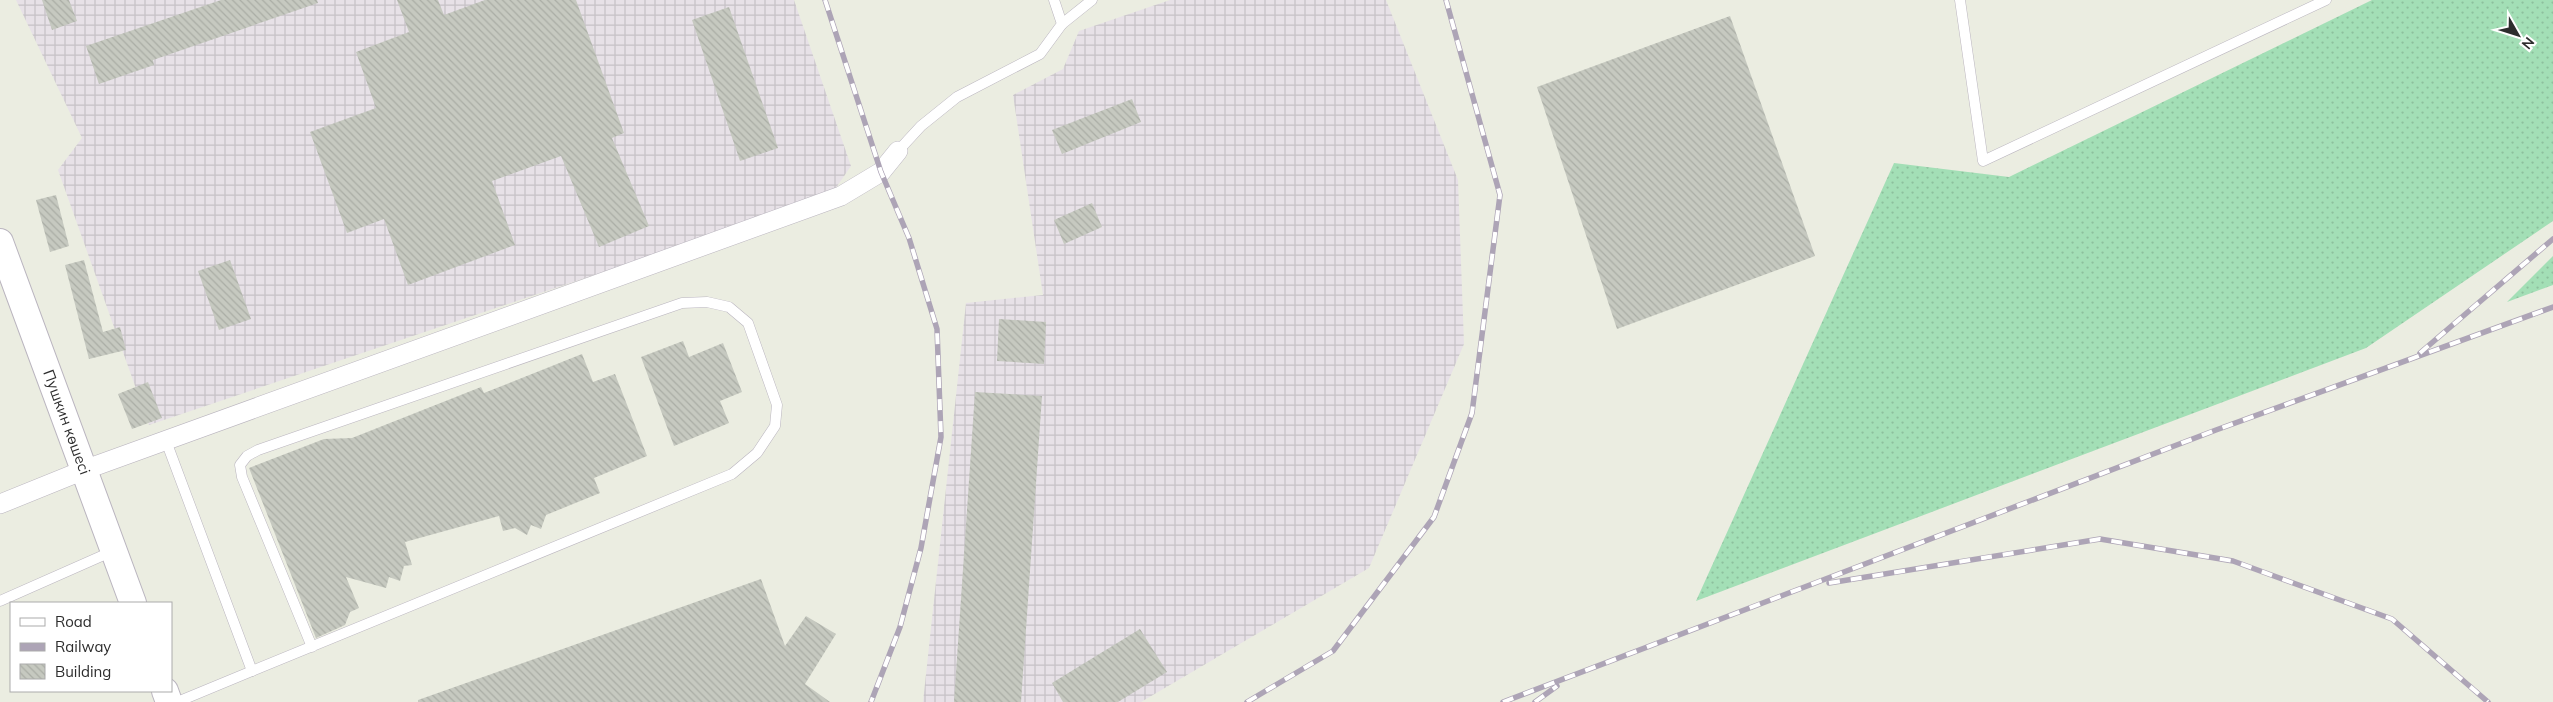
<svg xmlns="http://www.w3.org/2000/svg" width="2553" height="702" font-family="Mulish,sans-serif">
<defs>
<pattern id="industrial-grid" width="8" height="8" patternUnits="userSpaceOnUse" patternTransform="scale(1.25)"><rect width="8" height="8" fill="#e7e1e7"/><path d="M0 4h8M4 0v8" fill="none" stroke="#c6c1c6"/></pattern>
<pattern id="grass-dots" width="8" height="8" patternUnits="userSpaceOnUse" patternTransform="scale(1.25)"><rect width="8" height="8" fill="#a3dfb6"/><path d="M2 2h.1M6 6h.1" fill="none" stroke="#8dc09d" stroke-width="1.8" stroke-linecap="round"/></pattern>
<pattern id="building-back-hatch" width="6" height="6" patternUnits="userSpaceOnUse" patternTransform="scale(1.25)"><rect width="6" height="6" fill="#c6c9c0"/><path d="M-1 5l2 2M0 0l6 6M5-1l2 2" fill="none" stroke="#aaada5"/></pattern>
</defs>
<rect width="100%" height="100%" fill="#ebede1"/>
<g fill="url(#industrial-grid)">
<path d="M16,0h778l57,166 -20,29 -682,230 -91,-255 24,-32z"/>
<path d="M1170,0h216l72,180 6,164 -95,224 -228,134h-218l43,-399 77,-8 -30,-200 50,-26 16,-38z"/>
</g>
<g fill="url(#grass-dots)">
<path d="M2372,0h181v221l-187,127 -670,253 198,-438 115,14z"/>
<path d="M2553,256v29l-46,17z"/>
</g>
<g fill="url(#building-back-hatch)">
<path d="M42,0h27l8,21 -25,9z"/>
<path d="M221,0h96l1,3 -165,57 1,5 -55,19 -13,-38z"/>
<path d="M397,0h41l6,15 41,-15h91l48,133 -12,5 37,88 -50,21 -38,-91 -69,25 23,64 -107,40 -24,-66 -37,14 -37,-101 66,-24 -20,-56 53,-20z"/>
<path d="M729,7l49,141 -38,13 -48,-141z"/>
<path d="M1730,16l85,240 -198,73 -80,-242z"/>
<path d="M1132,99l9,23 -79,32 -10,-24z"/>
<path d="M56,195l13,51 -19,6 -14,-52z"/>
<path d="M1092,203l10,24 -38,17 -10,-24z"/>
<path d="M84,260l19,72 17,-5 6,23 -37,9 -24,-94z"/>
<path d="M230,260l21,59 -32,11 -21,-59z"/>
<path d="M999,319l47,3 -2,42 -47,-3z"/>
<path d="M683,341l6,16 34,-14 19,49 -22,9 9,22 -55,23 -33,-89z"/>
<path d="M582,354l11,28 22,-8 32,82 -53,22 6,15 -54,22 -5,14 -10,-4 -4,10 -12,-7 -12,3 -4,-15 -94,26 7,23 -8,1 -4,15 -11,-4 -3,11 -40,-11 13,31 -9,4 -5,13 -29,13 -67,-170 75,-29 28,-1 129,-51 3,6z"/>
<path d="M148,382l14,36 -30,11 -14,-35z"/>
<path d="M975,392l67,4 -21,306h-67z"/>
<path d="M761,579l24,67 21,-30 30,18 -31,50 25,18h-412v-2z"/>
<path d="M1140,629l27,43 -49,30h-55l-11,-19z"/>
</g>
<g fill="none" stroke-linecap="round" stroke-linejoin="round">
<g stroke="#bab5bf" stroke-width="11">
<g id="lane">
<path d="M1960,0l23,161 343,-161"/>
<path d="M1062,24l30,-24"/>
<path d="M898,151l23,-25 36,-29 83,-43 22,-30 -8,-24"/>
<path d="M166,441l86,230"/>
<path d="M0,601l113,-50"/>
<path d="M177,702l75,-31 480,-197 25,-21 18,-27 2,-21 -29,-82 -19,-16 -22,-5 -25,1 -424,147 -11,6 -7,9 2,12 70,170"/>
</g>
</g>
<g stroke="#bab5bf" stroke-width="20">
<path id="street" d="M0,504l84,-34 757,-274 40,-24 17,-21"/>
</g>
<g stroke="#bab5bf" stroke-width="28">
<g id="secondary">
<path d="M0,242l133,361"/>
<path d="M165,691l4,11"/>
</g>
</g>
<use href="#lane" stroke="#fff" stroke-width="10"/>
<use href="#street" stroke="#fff" stroke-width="19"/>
<use href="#secondary" stroke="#fff" stroke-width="26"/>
<g stroke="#ada4b6" stroke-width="5.5">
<g id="rail">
<path d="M825,0l56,172 28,66 28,91 4,108 -20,111 -21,79 -29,75"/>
<path d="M2420,353l133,-114"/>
<path d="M1829,583l271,-44 133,22 159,58 96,83"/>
<path d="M1247,702l86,-51 101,-134 38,-104 28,-218 -54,-195"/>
<path d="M1503,702l713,-272 337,-123"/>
<path d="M1535,702l22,-16"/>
</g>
</g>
<use href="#rail" stroke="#fff" stroke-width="4" stroke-dasharray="11" stroke-linecap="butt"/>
</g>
<g text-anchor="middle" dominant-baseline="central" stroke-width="4" stroke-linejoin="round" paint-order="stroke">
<g font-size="15" fill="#2d2d2d" stroke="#fff">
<text transform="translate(67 422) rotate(70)">Пушкин көшесі</text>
</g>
</g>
<rect x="10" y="602" width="162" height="90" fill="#ffffff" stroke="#ababab"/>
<rect x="20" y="618" width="25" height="8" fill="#ffffff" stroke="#ababab"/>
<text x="55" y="627" font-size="15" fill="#2d2d2d">Road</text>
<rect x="20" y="643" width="25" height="8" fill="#ada4b6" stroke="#ababab"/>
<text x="55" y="652" font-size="15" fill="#2d2d2d">Railway</text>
<rect x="20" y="664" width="25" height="15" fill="url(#building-back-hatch)" stroke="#ababab"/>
<text x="55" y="677" font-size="15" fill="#2d2d2d">Building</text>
<g transform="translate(2518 35) rotate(129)" stroke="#ffffff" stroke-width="4" paint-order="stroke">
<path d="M0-4L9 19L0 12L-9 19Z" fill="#2d2d2d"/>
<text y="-8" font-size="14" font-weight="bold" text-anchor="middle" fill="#2d2d2d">N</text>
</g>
</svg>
